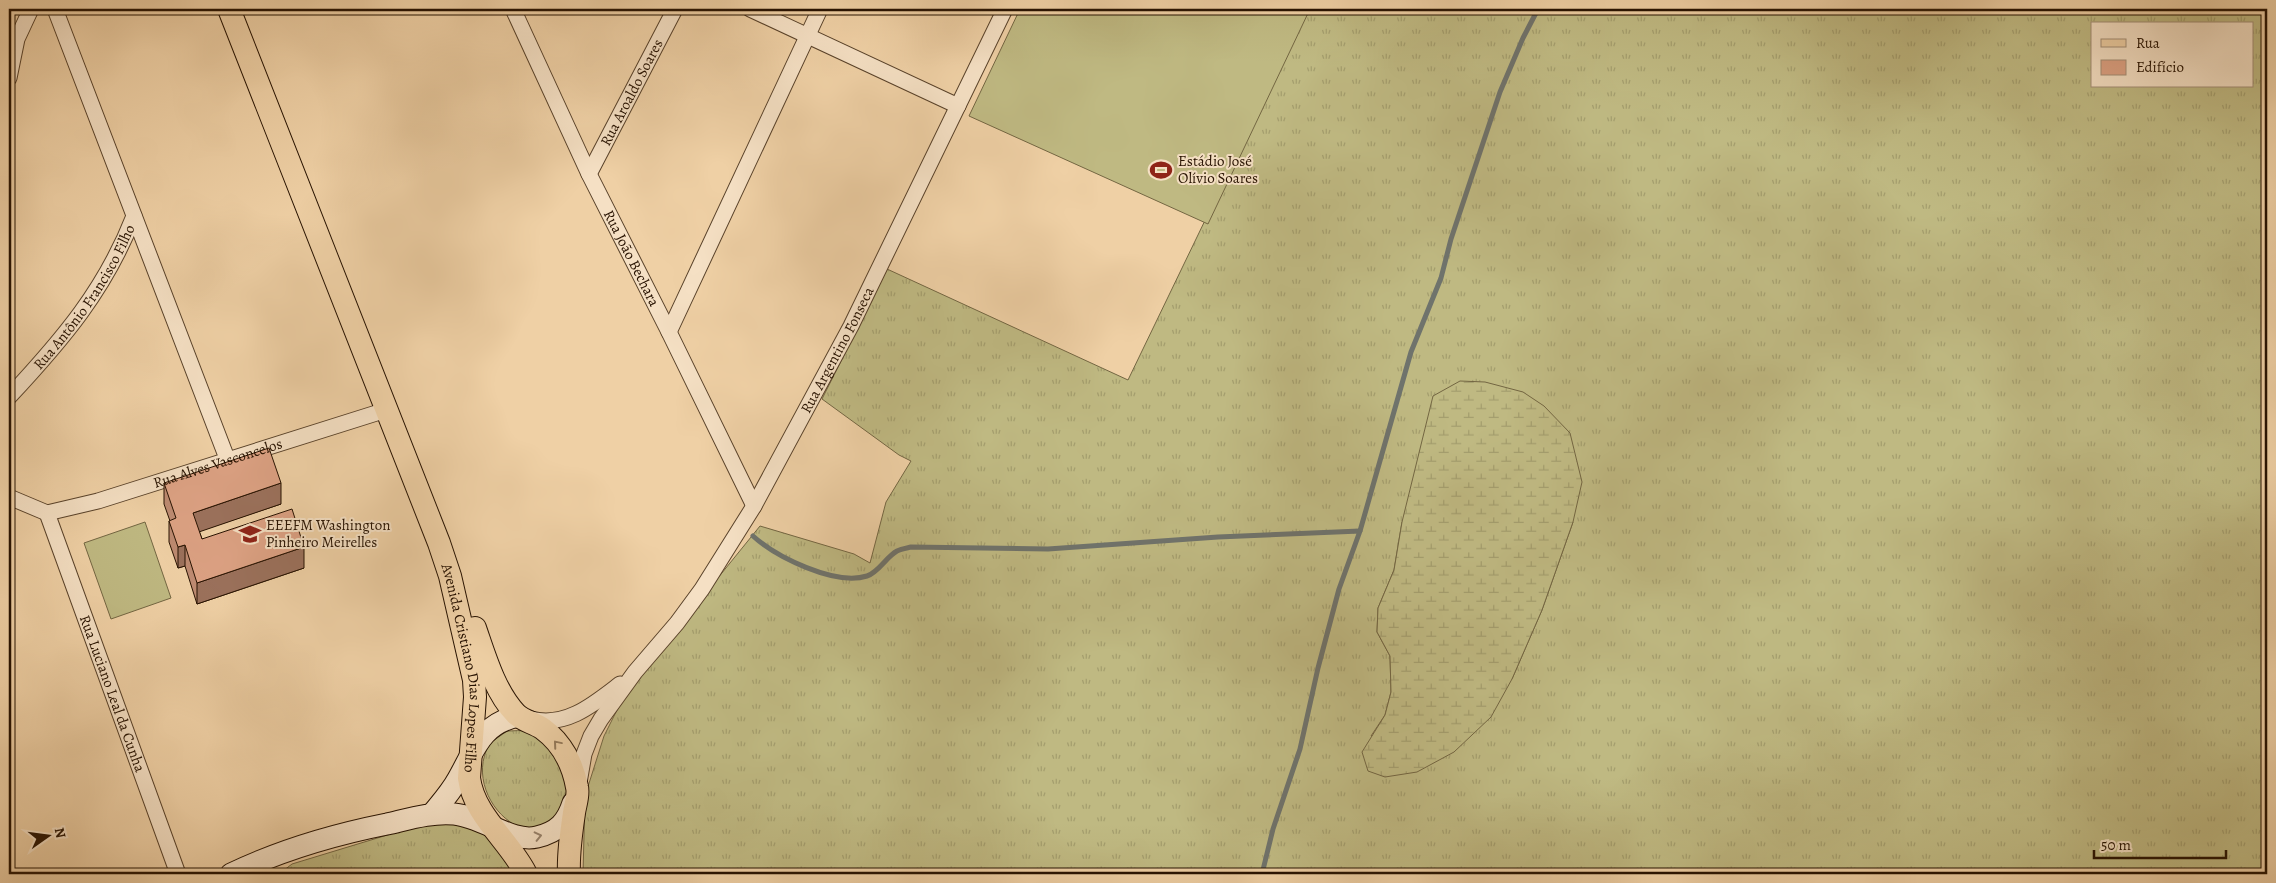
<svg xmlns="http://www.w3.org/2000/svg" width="2276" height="883" font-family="Alegreya,serif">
<defs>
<pattern id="grass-tufts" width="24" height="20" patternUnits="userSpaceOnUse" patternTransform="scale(1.25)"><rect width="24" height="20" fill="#bfb982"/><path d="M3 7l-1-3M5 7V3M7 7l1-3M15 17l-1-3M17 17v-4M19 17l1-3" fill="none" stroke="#a49e6e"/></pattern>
<pattern id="wetland-marsh" width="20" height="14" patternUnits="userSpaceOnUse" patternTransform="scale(1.25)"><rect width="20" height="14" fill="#bfb982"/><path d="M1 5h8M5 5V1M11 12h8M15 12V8" fill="none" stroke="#a49e6e"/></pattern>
</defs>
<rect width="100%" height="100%" fill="#efd0a5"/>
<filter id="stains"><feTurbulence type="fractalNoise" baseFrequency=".004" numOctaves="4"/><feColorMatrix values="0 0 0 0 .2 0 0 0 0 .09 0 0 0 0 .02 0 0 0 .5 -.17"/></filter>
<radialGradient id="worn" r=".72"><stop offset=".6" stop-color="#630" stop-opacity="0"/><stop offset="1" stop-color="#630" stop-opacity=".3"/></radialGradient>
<g fill="url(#grass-tufts)" stroke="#736642" fill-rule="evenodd">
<path d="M1307,9h960v865h-1684l2,-78 19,-60 23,-46 133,-164 94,28 16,9 16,-61 25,-41 -12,-6 -77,-56 65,-130 241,111zM2092,24h160v62h-160zM1402,522h171l-31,88 -30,69 -141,57 14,-21 6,-23 -1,-36 -13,-24 1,-24 16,-38z"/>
<path d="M507,731c6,0 15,-1 20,0 9,3 18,13 24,20 22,29 21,54 -6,79 -9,-1 -23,-1 -30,-5 -27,-15 -42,-52 -26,-80 4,-5 13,-10 18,-14z"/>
<path d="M446,820l42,8 28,46h-237l13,-10 115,-35z"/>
</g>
<path fill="url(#wetland-marsh)" stroke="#736642" d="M1460,381l25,1 38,10 21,14 26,27 12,49 -9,40 -31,88 -30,69 -21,38 -37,35 -37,20 -32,5 -17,-6 -6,-19 23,-37 6,-23 -1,-36 -13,-24 1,-24 16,-38 8,-48 31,-126z"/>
<g fill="#bfb982" stroke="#736642">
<path d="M1020,9h290l-102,215 -239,-108z"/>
<path d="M145,522l26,76 -60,21 -27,-76z"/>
</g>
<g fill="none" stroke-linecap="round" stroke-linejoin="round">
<g stroke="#6f736c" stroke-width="5">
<path d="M753,536c23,21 82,50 114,40 12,-4 19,-19 30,-25 4,-2 10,-3 14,-4l137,2 170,-12 142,-6"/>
<path d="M1262,874l11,-45 27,-80 18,-81 21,-79 21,-58 51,-179 30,-74 10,-39 49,-147 23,-54 15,-29"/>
</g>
<g stroke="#59422a" stroke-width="17">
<g id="street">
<path d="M55,9l173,452"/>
<path id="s1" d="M513,9l76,165 80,158 85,174"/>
<path d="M750,9l208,97"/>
<path d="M9,78l8,-39 14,-30"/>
<path id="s2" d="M589,174l86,-165"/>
<path d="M669,332l151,-323"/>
<path id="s3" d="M9,397c54,-58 96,-107 125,-181"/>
<path d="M9,497l38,16"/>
<path id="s4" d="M47,513l131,361"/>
<path id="s5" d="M47,513l51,-12 288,-91"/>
<path d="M531,719c35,9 63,-15 89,-35"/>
<path id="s6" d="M579,783l5,-29 7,-18 10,-17 34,-47 42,-49 25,-34 52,-83 97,-180 154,-317"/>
</g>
</g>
<g stroke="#271201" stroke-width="23">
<g id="secondary">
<path d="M432,814c9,-11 19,-22 26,-35 17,-30 23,-55 60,-63"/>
<path d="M231,874c50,-24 101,-39 156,-50 22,-5 44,-12 67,-10 30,3 57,29 83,23 21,-5 30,-15 36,-34"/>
</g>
</g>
<g stroke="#271201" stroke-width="24">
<g id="primary">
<path id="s7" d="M229,9l210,534 11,33 24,104 1,17 -6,81c5,38 40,62 57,96"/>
<path d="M475,628c10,29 20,64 41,86 7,7 19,9 27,15 19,14 30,36 34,58 2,8 -2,18 -3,26 -3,20 -6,41 -5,61"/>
</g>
</g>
<use href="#street" stroke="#f5e0c4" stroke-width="15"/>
<use href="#secondary" stroke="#f5e0c4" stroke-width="21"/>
<use href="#primary" stroke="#efd0a5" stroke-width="22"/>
</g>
<path fill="#be8b72" stroke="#271201" d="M164,483l117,21 -82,27 3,8 102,29 -107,36 -12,-38 -7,2 -9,-26v-21h1l-6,-17z"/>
<g fill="#9b715c" stroke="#271201">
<path d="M281,483v21l-88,30v-21z"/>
<path d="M185,545v21l-7,2v-21z"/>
<path d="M304,547v21l-107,36v-21z"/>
</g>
<path fill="#dda284" stroke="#271201" d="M269,448l12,35 -88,30 9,26 90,-30 12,38 -107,36 -12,-38 -7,2 -9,-26 7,-3 -12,-35z"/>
<defs><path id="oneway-chevron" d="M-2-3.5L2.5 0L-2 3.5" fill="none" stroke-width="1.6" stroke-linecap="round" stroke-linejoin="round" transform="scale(1.25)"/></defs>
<use stroke="#957a5b" href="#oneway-chevron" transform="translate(557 744) rotate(-130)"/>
<use stroke="#98836c" href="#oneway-chevron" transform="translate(538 836) rotate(-13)"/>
<defs>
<g id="stadium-bare" transform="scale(1.725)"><path d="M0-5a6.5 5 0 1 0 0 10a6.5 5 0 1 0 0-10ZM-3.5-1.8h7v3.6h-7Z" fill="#8f2418" stroke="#f5e0c4" stroke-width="2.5" paint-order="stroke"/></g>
<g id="school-bare" transform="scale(1.725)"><path d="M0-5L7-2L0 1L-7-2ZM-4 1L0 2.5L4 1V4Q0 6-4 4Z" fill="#8f2418" stroke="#f5e0c4" stroke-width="2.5" paint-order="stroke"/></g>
</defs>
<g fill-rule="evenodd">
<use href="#stadium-bare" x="1161" y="170"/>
<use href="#school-bare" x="250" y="534"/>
</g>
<g text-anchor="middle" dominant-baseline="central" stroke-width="4" stroke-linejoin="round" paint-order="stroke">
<g font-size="15" fill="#271201" stroke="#f5e0c4">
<text stroke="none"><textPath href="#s2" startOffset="92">Rua Aroaldo Soares</textPath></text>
<text stroke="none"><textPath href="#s1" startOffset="276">Rua João Bechara</textPath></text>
<text stroke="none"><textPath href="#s3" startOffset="126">Rua Antônio Francisco Filho</textPath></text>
<text stroke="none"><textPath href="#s6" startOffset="508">Rua Argentino Fonseca</textPath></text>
<text stroke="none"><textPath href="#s5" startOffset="178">Rua Alves Vasconcelos</textPath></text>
<text stroke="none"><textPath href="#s7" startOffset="702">Avenida Cristiano Dias Lopes Filho</textPath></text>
<text stroke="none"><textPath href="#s4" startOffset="192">Rua Luciano Leal da Cunha</textPath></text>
</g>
<g font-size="15" fill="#271201" stroke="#f5e0c4" text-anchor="start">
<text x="1178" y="161">Estádio José<tspan x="1178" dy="17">Olívio Soares</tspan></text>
<text x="266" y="525">EEEFM Washington<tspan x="266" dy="17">Pinheiro Meirelles</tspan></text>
</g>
</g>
<rect width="2276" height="883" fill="none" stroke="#efd0a5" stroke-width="30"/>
<rect x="10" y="10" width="2256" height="863" fill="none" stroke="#271201" stroke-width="2.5"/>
<rect x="15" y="15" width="2246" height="853" fill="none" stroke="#271201"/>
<rect x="2091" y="22" width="162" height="65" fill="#f5e0c4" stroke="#a38e76"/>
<rect x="2101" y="39" width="25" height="8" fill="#efd0a5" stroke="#a38e76"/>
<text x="2136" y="48" font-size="15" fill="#271201">Rua</text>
<rect x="2101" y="60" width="25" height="15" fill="#dda284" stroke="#a38e76"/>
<text x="2136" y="72" font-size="15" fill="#271201">Edifício</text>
<g transform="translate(48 836) rotate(76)" stroke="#f5e0c4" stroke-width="4" paint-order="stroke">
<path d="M0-4L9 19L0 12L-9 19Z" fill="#271201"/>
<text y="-8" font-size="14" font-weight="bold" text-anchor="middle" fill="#271201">N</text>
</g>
<path d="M2094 850v8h132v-8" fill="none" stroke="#271201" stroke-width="2.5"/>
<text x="2101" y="850" font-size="15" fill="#271201" stroke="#f5e0c4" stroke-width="4" paint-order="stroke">50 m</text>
<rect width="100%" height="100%" filter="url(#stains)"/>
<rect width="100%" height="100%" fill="url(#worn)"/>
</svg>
